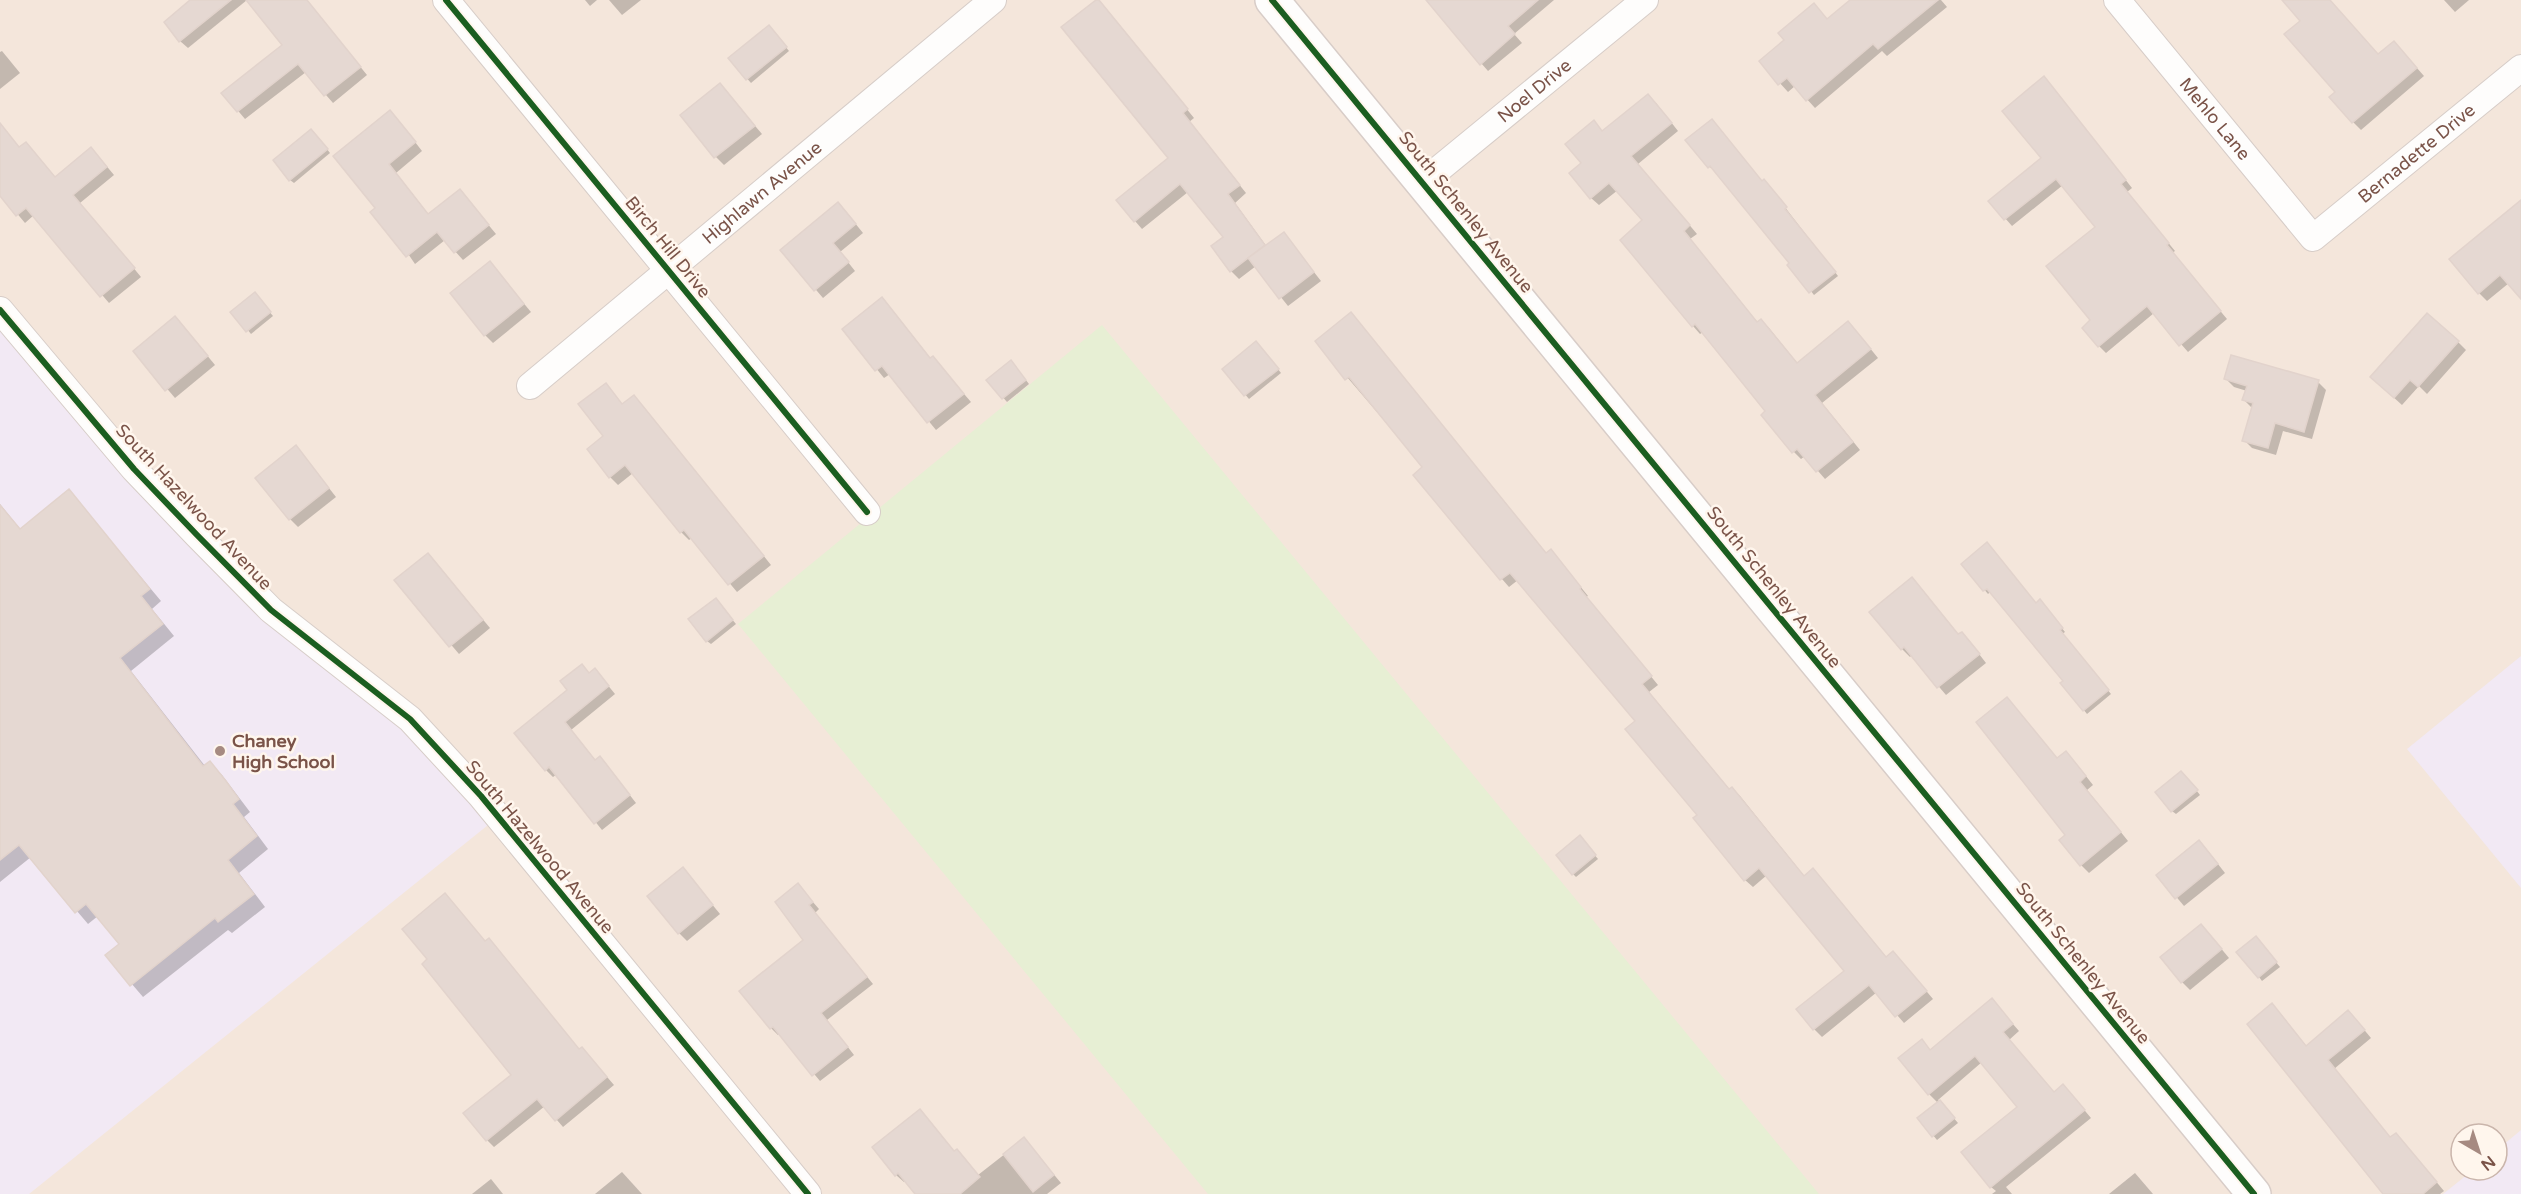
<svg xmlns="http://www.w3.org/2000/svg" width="2521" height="1194" font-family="'Varela Round',sans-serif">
<rect width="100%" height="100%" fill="#f8f1eb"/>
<path fill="#f4e6db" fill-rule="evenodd" d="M0,0h2521v1194h-2521zM2461,1134h36v36h-36z"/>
<g fill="#f2e9f4">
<path d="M0,310l134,159 206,193 158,155 -469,377h-29z"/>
<path d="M2521,656v232l-114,-139z"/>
<path d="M2521,1130v64h-78l30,-24h24v-20z"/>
</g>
<path fill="#e7efd4" d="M1102,325l717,869h-611l-470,-570z"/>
<g fill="#0003">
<path d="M193,0h54l-59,48 -8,-7z"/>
<path d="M248,0h58l61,75 -34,28 -27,-31 -61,47 -22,-26 61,-48z"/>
<path d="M585,0h12l-7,6z"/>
<path d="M609,0h32l-19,15z"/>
<path d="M1426,0h128l-40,34 8,9 -34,28z"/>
<path d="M1852,0h89l6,7 -60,49 -5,-5 -67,57 -20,-22 -7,6 -27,-30 67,-42z"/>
<path d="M2284,0h45l50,56 23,-5 22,25 -63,54 -8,-8 -16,-30 -35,-71z"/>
<path d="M2444,0h25l-14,12z"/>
<path d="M1105,8l89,110 -5,4 57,71 -11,10 32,44 17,-13 37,47 -33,25 -32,-40 -17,13 -8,-8 -6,-33 -37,-46 -46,37 -7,-8 35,-62z"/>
<path d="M773,31l16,20 -38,32 -21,-24z"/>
<path d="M2,51l18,22 -20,16v-37z"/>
<path d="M720,85l42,49 -38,31 -8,-8z"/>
<path d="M2051,85l81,103 -5,4 48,59 -3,2 55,66 -39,33 -34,-39 -48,40 -7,-7 -7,-25 5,-94 -34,-42 -51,41 -22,-25 53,-43z"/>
<path d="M1656,103l22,28 -40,33 59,70 -7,5 68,84 3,-2 8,7 29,36 58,-33 22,27 -56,45 38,47 -35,29 -20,-23 -4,3 -7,-7 -26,-41 -65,-79 -3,2 -7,-8 -71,-86 22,-20 -26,-30 -19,15 -8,-7 -8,-35 11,-41 9,10z"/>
<path d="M398,120l24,31 -26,22 33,42 38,-16 29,35 -33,26 -18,-20 -30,24 -38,-56z"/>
<path d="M0,123l20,26 6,-5 30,34 43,-21 15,18 -34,28 61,74 -32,26 -75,-88 -9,8 -25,-30z"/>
<path d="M315,134l15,19 -36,30 -4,-3z"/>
<path d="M1688,140l79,44 71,92 -24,19 -99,-126 -6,-2z"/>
<path d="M2521,206v82l-12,-5 -22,18 -8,-8z"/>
<path d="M846,212l17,21 -23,19 15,19 -32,27 -41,-48z"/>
<path d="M490,263l41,49 -38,31 -8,-8z"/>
<path d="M258,298l15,18 -22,18 -18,-22z"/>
<path d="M1358,322l189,232 11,5 30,37 -2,1 72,88 -9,7 81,98 2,-1 8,7 65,81 16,1 66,80 14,3 32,38 -29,24 -27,-31 -55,45 -8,-8 32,-58 -79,-96 -14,12 -8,-7 -108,-159 -119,-141 -9,7 -7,-8 -87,-104 9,-8 -107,-125z"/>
<path d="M183,326l32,39 -40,33 -40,-47z"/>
<path d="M844,329l87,30 2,-1 38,44 -35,28 -46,-56 -6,4z"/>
<path d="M2458,342l8,8 -39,44 -8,-8 -17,19 -22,-20z"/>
<path d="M1260,346l21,27 -32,26 -25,-30z"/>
<path d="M1014,365l15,19 -22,18 -19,-22z"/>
<path d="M2226,379l92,3 8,8 -14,49 -29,-8 -7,24 -24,-7 -8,-8 8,-32 -8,-8 3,-9 -13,-4z"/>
<path d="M606,385l17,20 11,-8 8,8 129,160 -34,27 -45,-54 -3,2 -8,-8 -48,-59 -15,12 -8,-8 -5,-40z"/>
<path d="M303,455l33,42 -38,30 -8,-8z"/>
<path d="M69,491l92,110 -9,8 22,27 -43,35 74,95 4,-3 13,12 28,37 -6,5 24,32 -29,24 26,34 -33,26 -4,-3 -85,67 -36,-42 14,-11 -23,-28 -10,8 -57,-67 -31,25v-378l21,26z"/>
<path d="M436,563l54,65 -31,26 -63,-74z"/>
<path d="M1963,564l73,40 7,1 22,27 -3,2 49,60 -24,20 -25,-31 3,-2 -74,-90 -3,3z"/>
<path d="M719,604l17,20 -25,20 -4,-3z"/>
<path d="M1871,612l88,24 10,5 17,22 -40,32 -34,-40 -2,2 -8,-8z"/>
<path d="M590,674l12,4 13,16 -44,36 25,31 11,5 29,37 -34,27 -45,-56 -4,3 -7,-7 -30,-37z"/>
<path d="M2074,761l19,24 -6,5 41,51 -39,32 -8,-8 -14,-30z"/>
<path d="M2185,776l15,19 -24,19 -4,-3z"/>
<path d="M1583,841l15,18 -22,18 -3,-3z"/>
<path d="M2207,850l18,23 -41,33 -26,-31z"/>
<path d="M683,869l37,45 -33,27 -8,-8z"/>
<path d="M798,885l21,24 -4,4 58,71 -46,36 27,35 -34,26 -40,-48 -2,2 -7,-7 34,-87z"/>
<path d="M2209,934l20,24 -39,32 -8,-8z"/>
<path d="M2259,942l21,25 -18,14 -3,-4z"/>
<path d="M1999,1008l20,23 -10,9 45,54 16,-1 21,25 -85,69 6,7h-20l4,-3 -5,-4 28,-80 -37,-45 -44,38 20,23 -21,17 -18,-22 19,-15 -9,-9 2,-43z"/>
<path d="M2280,1013l27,34 49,-27 15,18 -37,31 57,70 12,3 41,49 -4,3h-55z"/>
<path d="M580,1051l9,5 25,29 -51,42 -18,-21 -51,41 -7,-7 27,-65z"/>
<path d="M1024,1139l37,44 -14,11h-130l-11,-14 -2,2 -8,-7 -22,-27 83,3 21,24z"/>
<path d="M622,1172l20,22h-47z"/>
<path d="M2135,1173l18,21h-44z"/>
<path d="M491,1179l12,15h-31z"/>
</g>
<g fill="#e5d8d2" stroke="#e2d3cc" stroke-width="1.5">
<path d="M190,0h41l-52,42 -15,-20z"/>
<path d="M246,0h61l54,67 -37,29 -26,-32 -61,48 -16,-19 61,-48z"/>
<path d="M1096,0h3l89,109 -5,4 57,72 -12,9 37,51 -35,27 -19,-26 12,-9 -43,-53 -46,38 -18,-22 52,-42 -107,-131z"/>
<path d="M1426,0h112l-30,26 7,8 -35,31z"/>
<path d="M1850,0h88l-60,49 -5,-5 -67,57 -19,-23 -9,7 -19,-24 25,-21 -6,-7 36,-30 13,16z"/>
<path d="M2282,0h48l48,54 16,-13 23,27 -65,55 -23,-26 6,-5 -51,-58 16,-13z"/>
<path d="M769,25l18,22 -41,33 -18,-22z"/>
<path d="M2044,76l82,104 -5,4 48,59 -2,2 54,66 -42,35 -32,-40 -49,41 -16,-19 8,-8 -44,-54 49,-39 -39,-48 -52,41 -16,-19 53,-43 -39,-47z"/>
<path d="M720,83l35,43 -41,32 -34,-43z"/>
<path d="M1648,94l24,29 -41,33 59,69 -6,6 73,91 4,-3 36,44 51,-42 23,28 -56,46 38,47 -37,30 -19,-23 -5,4 -31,-38 4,-4 -70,-87 -3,3 -72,-87 22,-20 -33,-37 -19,16 -21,-26 12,-10 -16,-19 29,-24 8,11z"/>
<path d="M390,110l26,32 -27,22 39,50 32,-25 29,36 -35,28 -17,-21 -31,25 -36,-45 5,-4 -42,-52z"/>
<path d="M1712,119l50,62 2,-2 23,28 -2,2 51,63 -27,21 -22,-28 2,-2 -79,-97 -2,2 -23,-28z"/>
<path d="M0,123l19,24 7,-5 29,35 36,-30 16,20 -34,28 62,73 -35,29 -74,-89 -10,8 -16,-20z"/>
<path d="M311,129l17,20 -39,32 -16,-21z"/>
<path d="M2521,200v99l-21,-24 -22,19 -29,-35z"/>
<path d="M838,202l18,22 -23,19 16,19 -35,29 -34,-41z"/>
<path d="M1284,232l30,40 -35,27 -31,-41z"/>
<path d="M490,261l34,43 -40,32 -34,-43z"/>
<path d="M255,292l16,20 -25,20 -16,-20z"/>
<path d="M882,297l48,61 3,-2 31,38 -37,29 -45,-57 -7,5 -33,-42z"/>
<path d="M1351,312l195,241 5,-4 30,38 -1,2 72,87 -10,8 87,105 3,-2 72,89 9,-8 73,89 7,-6 34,40 -32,26 -26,-32 -56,45 -17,-21 48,-38 -85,-103 -15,13 -51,-63 4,-3 -72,-86 10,-8 -125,-148 -10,7 -87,-105 9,-8 -73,-90 -4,3 -30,-39z"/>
<path d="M2427,313l32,28 -41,46 -8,-7 -16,18 -24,-21z"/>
<path d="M175,316l33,40 -43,35 -32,-40z"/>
<path d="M1256,341l23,28 -35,27 -22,-27z"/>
<path d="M2231,355l88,25 -15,52 -29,-9 -7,25 -26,-7 11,-38 -11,-3 5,-14 -23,-7z"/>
<path d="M1011,360l15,20 -24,19 -16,-19z"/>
<path d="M606,383l16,21 12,-9 130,161 -36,29 -44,-55 -4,3 -55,-68 -16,13 -22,-29 16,-13 -25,-32z"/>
<path d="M296,445l33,43 -40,32 -34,-42z"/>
<path d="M69,489l81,100 -9,7 22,28 -43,34 83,108 7,-5 16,20 13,18 -6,5 24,32 -29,24 26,34 -36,28 -3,-4 -85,68 -25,-31 14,-11 -33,-40 -11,9 -56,-68 -19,15v-355l20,24z"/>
<path d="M1987,542l49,61 4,-4 23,29 -3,2 49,60 -26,21 -23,-28 3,-2 -76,-92 -4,2 -22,-27z"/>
<path d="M428,553l55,67 -34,27 -55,-67z"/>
<path d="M1912,577l46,57 4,-2 18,22 -43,34 -33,-41 -3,3 -32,-38z"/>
<path d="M716,598l17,22 -27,22 -18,-23z"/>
<path d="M582,664l7,9 6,-5 14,18 -44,36 30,38 5,-4 30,39 -36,29 -45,-57 -4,4 -31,-38 53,-43 -7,-9z"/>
<path d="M2007,697l50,61 9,-7 20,25 -6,6 41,50 -41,34 -21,-26 6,-5 -89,-113z"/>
<path d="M2181,771l17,19 -27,22 -16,-20z"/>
<path d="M1580,835l16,20 -24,20 -16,-20z"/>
<path d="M2199,840l19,24 -43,35 -19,-24z"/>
<path d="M683,867l30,38 -35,29 -31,-38z"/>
<path d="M798,883l15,19 -4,3 58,72 -46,36 27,34 -36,29 -39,-49 -3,2 -31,-38 64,-51 -28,-38z"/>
<path d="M445,893l40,48 4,-3 90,111 3,-2 25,30 -52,44 -18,-22 -51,42 -23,-28 48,-38 -89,-111 5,-5 -25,-30z"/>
<path d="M2201,924l21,25 -41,34 -21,-26z"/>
<path d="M2256,936l21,26 -19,16 -22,-26z"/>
<path d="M1992,998l21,26 -10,8 51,60 9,-8 22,26 -95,78 -29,-36 56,-45 -42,-51 -47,39 -30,-37 24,-19 8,11z"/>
<path d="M2272,1003l34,43 42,-36 17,20 -37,30 62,77 6,-4 41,49 -14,12h-40l-136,-170z"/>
<path d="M1940,1100l15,18 -23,19 -15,-19z"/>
<path d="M920,1109l34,42 3,-2 23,28 -20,17h-45l-17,-21 -3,3 -23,-29z"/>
<path d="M1024,1137l30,38 -21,17 -30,-38z"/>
</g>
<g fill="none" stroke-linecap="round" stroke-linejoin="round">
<g stroke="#d7cdc8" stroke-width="28">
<g id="street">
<path d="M446,0l421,512"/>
<path id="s1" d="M2117,0l196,238 208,-170"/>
<path id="s2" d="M1423,182l222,-182"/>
<path d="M0,310l134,159 63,66 74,75 139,109 71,77 327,398"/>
<path id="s3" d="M530,386l463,-386"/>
</g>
</g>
<g stroke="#d8cdc8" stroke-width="36">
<path id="secondary" d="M1272,0l982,1194"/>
</g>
<use href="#street" stroke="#fefdfc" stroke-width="26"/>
<use href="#secondary" stroke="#fefdfc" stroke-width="33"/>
<g stroke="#fff6ed" stroke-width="10">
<g id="cycleway">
<path d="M446,0l421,512"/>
<path d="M1272,0l982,1194"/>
<path d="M0,310l134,159 63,66 74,75 139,109 71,77 327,398"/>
</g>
</g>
<use href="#cycleway" stroke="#1b5e20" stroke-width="6"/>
</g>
<circle fill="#a68a81" stroke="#fff6ed" stroke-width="2" cx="220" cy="751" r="6"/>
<g text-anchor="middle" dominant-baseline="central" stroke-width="5" stroke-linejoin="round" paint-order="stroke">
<g font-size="18" fill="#7a5348" stroke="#fff6ed">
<text stroke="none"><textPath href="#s2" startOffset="144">Noel Drive</textPath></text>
<text stroke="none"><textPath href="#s1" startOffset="154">Mehlo Lane</textPath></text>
<text stroke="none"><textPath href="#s1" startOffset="442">Bernadette Drive</textPath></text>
<text stroke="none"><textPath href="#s3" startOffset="302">Highlawn Avenue</textPath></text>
<text transform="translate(1466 212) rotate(51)">South Schenley Avenue</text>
<text transform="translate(668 247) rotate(51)">Birch Hill Drive</text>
<text transform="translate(194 507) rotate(47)">South Hazelwood Avenue</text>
<text transform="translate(1774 587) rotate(51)">South Schenley Avenue</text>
<text transform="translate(540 847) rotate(50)">South Hazelwood Avenue</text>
<text transform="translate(2083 963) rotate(51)">South Schenley Avenue</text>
</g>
<g font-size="18" font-weight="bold" fill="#7a5348" stroke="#fff6ed" text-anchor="start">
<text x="232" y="741">Chaney<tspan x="232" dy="21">High School</tspan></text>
</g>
</g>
<g transform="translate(2479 1152) rotate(141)"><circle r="28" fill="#fff6ed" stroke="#cab5ab" stroke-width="1.5"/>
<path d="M0-4.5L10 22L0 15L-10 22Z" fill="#a68a81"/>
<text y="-9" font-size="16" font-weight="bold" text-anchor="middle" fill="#7a5348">N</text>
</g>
</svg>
